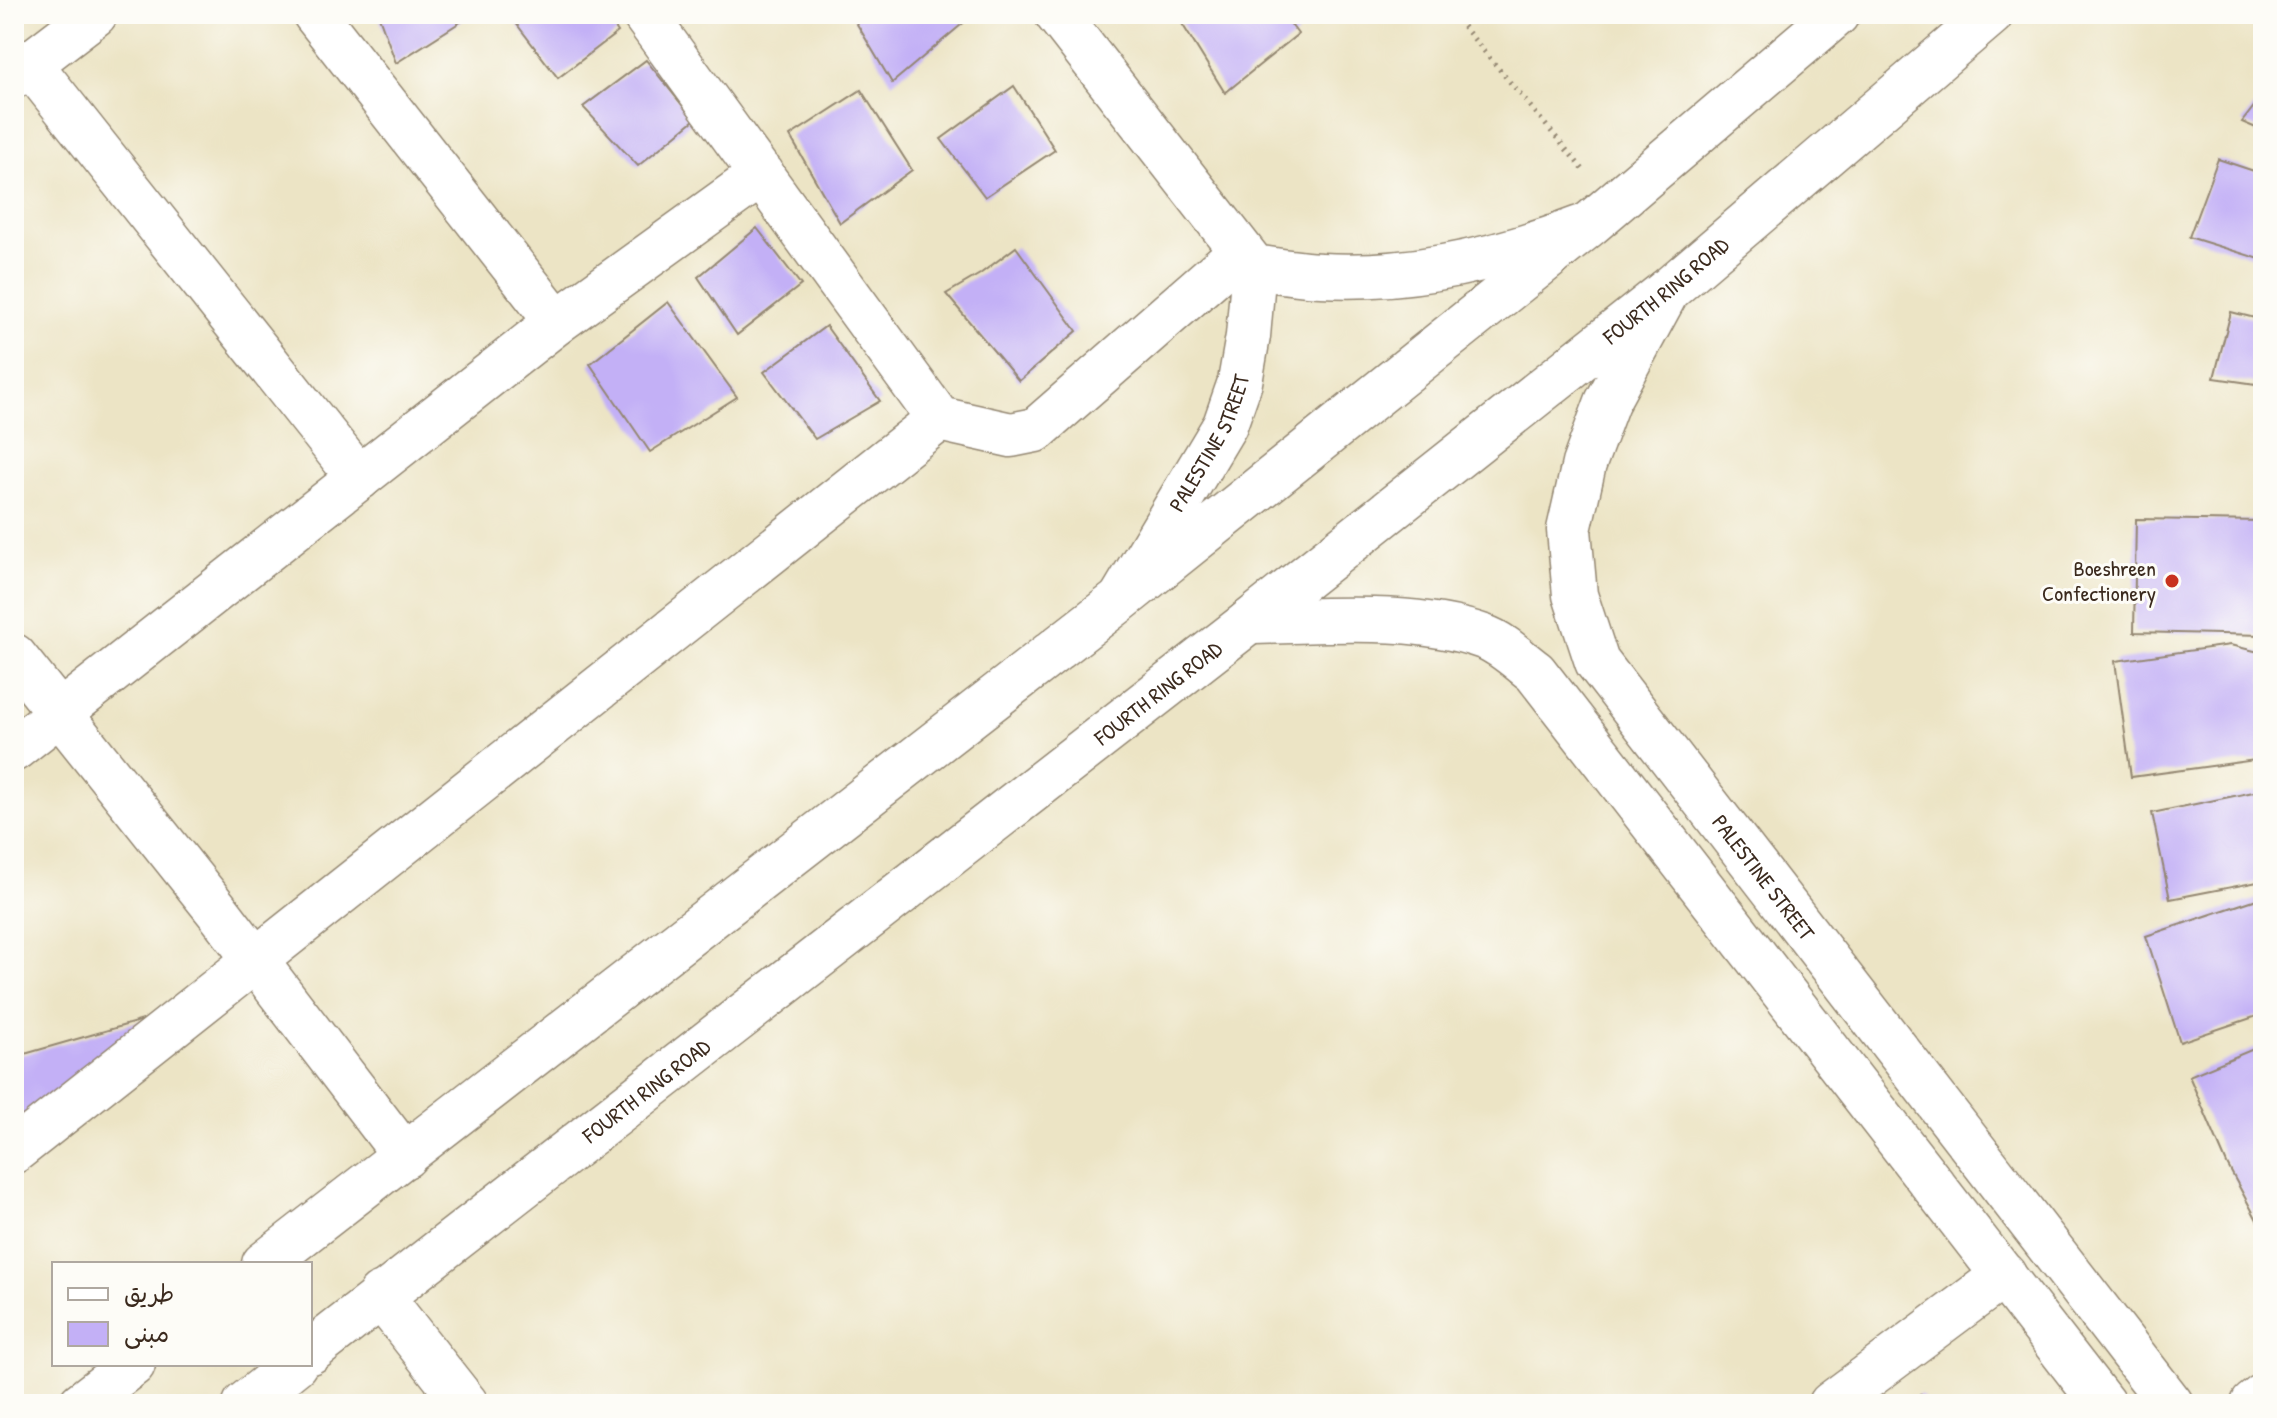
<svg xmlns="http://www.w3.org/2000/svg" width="2277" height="1418" font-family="'Patrick Hand','Playpen Sans Arabic',sans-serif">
<rect width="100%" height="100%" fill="#fdfcf7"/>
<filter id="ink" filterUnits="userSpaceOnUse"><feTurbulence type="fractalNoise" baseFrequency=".0125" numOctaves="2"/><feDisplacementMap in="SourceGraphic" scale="16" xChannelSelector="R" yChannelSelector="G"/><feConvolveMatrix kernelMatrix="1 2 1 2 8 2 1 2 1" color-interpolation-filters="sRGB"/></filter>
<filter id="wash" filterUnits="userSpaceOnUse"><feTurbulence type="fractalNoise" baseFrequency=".006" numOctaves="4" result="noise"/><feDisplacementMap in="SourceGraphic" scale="32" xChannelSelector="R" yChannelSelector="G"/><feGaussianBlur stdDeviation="1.8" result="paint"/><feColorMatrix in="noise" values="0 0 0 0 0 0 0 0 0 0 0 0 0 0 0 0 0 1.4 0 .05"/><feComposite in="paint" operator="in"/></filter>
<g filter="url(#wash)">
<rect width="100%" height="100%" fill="#ece4c5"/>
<g id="blocks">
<g fill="#c3b0f6">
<path d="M378,14h95l-77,49z"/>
<path d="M509,14h97l12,18 -60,46z"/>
<path d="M851,14h123l-82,69z"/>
<path d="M1176,14h107l15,20 -73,59z"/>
<path d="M646,60l48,60 -56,46 -55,-59z"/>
<path d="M1014,86l41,64 -70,47 -44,-58z"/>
<path d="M861,90l51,80 -72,53 -50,-87z"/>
<path d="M2263,95v36l-21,-9z"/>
<path d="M2218,159l45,15v86l-74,-23z"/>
<path d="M757,228l44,57 -64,50 -39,-58z"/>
<path d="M1016,247l61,84 -58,50 -73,-87 34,-20z"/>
<path d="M668,302l69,95 -87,55 -60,-88z"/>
<path d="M2231,312l32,8v65l-49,-7z"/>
<path d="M826,326l54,75 -65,38 -51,-67z"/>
<path d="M2136,519l127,2v114l-129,-3z"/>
<path d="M2230,645l33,8v106l-132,18 -16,-116z"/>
<path d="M2263,790v91l-93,18 -18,-86z"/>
<path d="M2263,897v117l-83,28 -34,-106z"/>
<path d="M164,1014l-150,113v-70z"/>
<path d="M2263,1045v186l-36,-67 -38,-88z"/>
<path d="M1920,1394l9,10h-22z"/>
</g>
</g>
</g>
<g filter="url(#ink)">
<use href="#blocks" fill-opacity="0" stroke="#948772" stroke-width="2"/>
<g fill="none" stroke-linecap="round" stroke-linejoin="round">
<g stroke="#948772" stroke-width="47">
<g id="minor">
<path d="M315,14l242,308"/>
<path d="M644,14l295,405 72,16 25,-5 204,-178"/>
<path d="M1057,14l197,253c22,3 45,7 67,8 89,5 176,-15 259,-47"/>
<path d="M30,64l329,414"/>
<path d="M14,76l81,-62"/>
<path id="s1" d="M1667,291l-60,111 -23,62 -15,66 6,65 22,67 574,742"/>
<path id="s2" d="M1122,597l103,-172 15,-43 8,-46 6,-69"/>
<path d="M1249,622c75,-1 164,-10 235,15 18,6 36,24 51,35l568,732"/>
<path d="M14,656l206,258 185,242"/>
<path d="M14,749l543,-427 205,-148"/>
<path d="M14,1151l925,-732"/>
<path d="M380,1295l86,109"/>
<path d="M1831,1404l173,-129"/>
<path d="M2253,1404l10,-8"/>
</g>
</g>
<g stroke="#948772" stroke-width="47">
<g id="major">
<path d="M264,1264l856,-664 470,-376 247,-210"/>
<path id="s3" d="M310,1352l939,-730 418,-331 324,-277"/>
<path d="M81,1404l52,-40"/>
<path d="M245,1404l50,-40"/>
</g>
</g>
<path stroke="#948772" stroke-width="5" stroke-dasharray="2 6" stroke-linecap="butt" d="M1453,14l133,159"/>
<use href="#minor" stroke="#fff" stroke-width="44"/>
<use href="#major" stroke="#fff" stroke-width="44"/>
</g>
</g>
<circle fill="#c8321e" stroke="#fdfcf7" stroke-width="3" cx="2172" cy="581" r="8"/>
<g text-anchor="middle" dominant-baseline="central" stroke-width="6" stroke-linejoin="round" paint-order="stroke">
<g font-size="22" fill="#3b2a1e" stroke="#fdfcf7">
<text stroke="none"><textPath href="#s3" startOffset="1722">FOURTH RING ROAD</textPath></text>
<text stroke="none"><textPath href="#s2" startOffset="178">PALESTINE STREET</textPath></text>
<text stroke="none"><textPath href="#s3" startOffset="1074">FOURTH RING ROAD</textPath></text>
<text stroke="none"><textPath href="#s1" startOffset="668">PALESTINE STREET</textPath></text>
<text stroke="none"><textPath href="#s3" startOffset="426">FOURTH RING ROAD</textPath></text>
</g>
<g font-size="22" fill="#3b2a1e" stroke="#fdfcf7" text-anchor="end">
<text x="2156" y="568">Boeshreen<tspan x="2156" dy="25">Confectionery</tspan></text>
</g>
</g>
<rect width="2277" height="1418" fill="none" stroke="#fdfcf7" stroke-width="48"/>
<rect x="52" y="1262" width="260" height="104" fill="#fdfcf7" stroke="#afa8a0" stroke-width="2"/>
<rect x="68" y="1288" width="40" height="12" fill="#ffffff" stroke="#afa8a0" stroke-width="2"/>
<text x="124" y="1302" font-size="24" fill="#3b2a1e">طريق</text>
<rect x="68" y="1322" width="40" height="24" fill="#c3b0f6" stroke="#afa8a0" stroke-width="2"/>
<text x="124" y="1342" font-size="24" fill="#3b2a1e">مبنى</text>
</svg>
